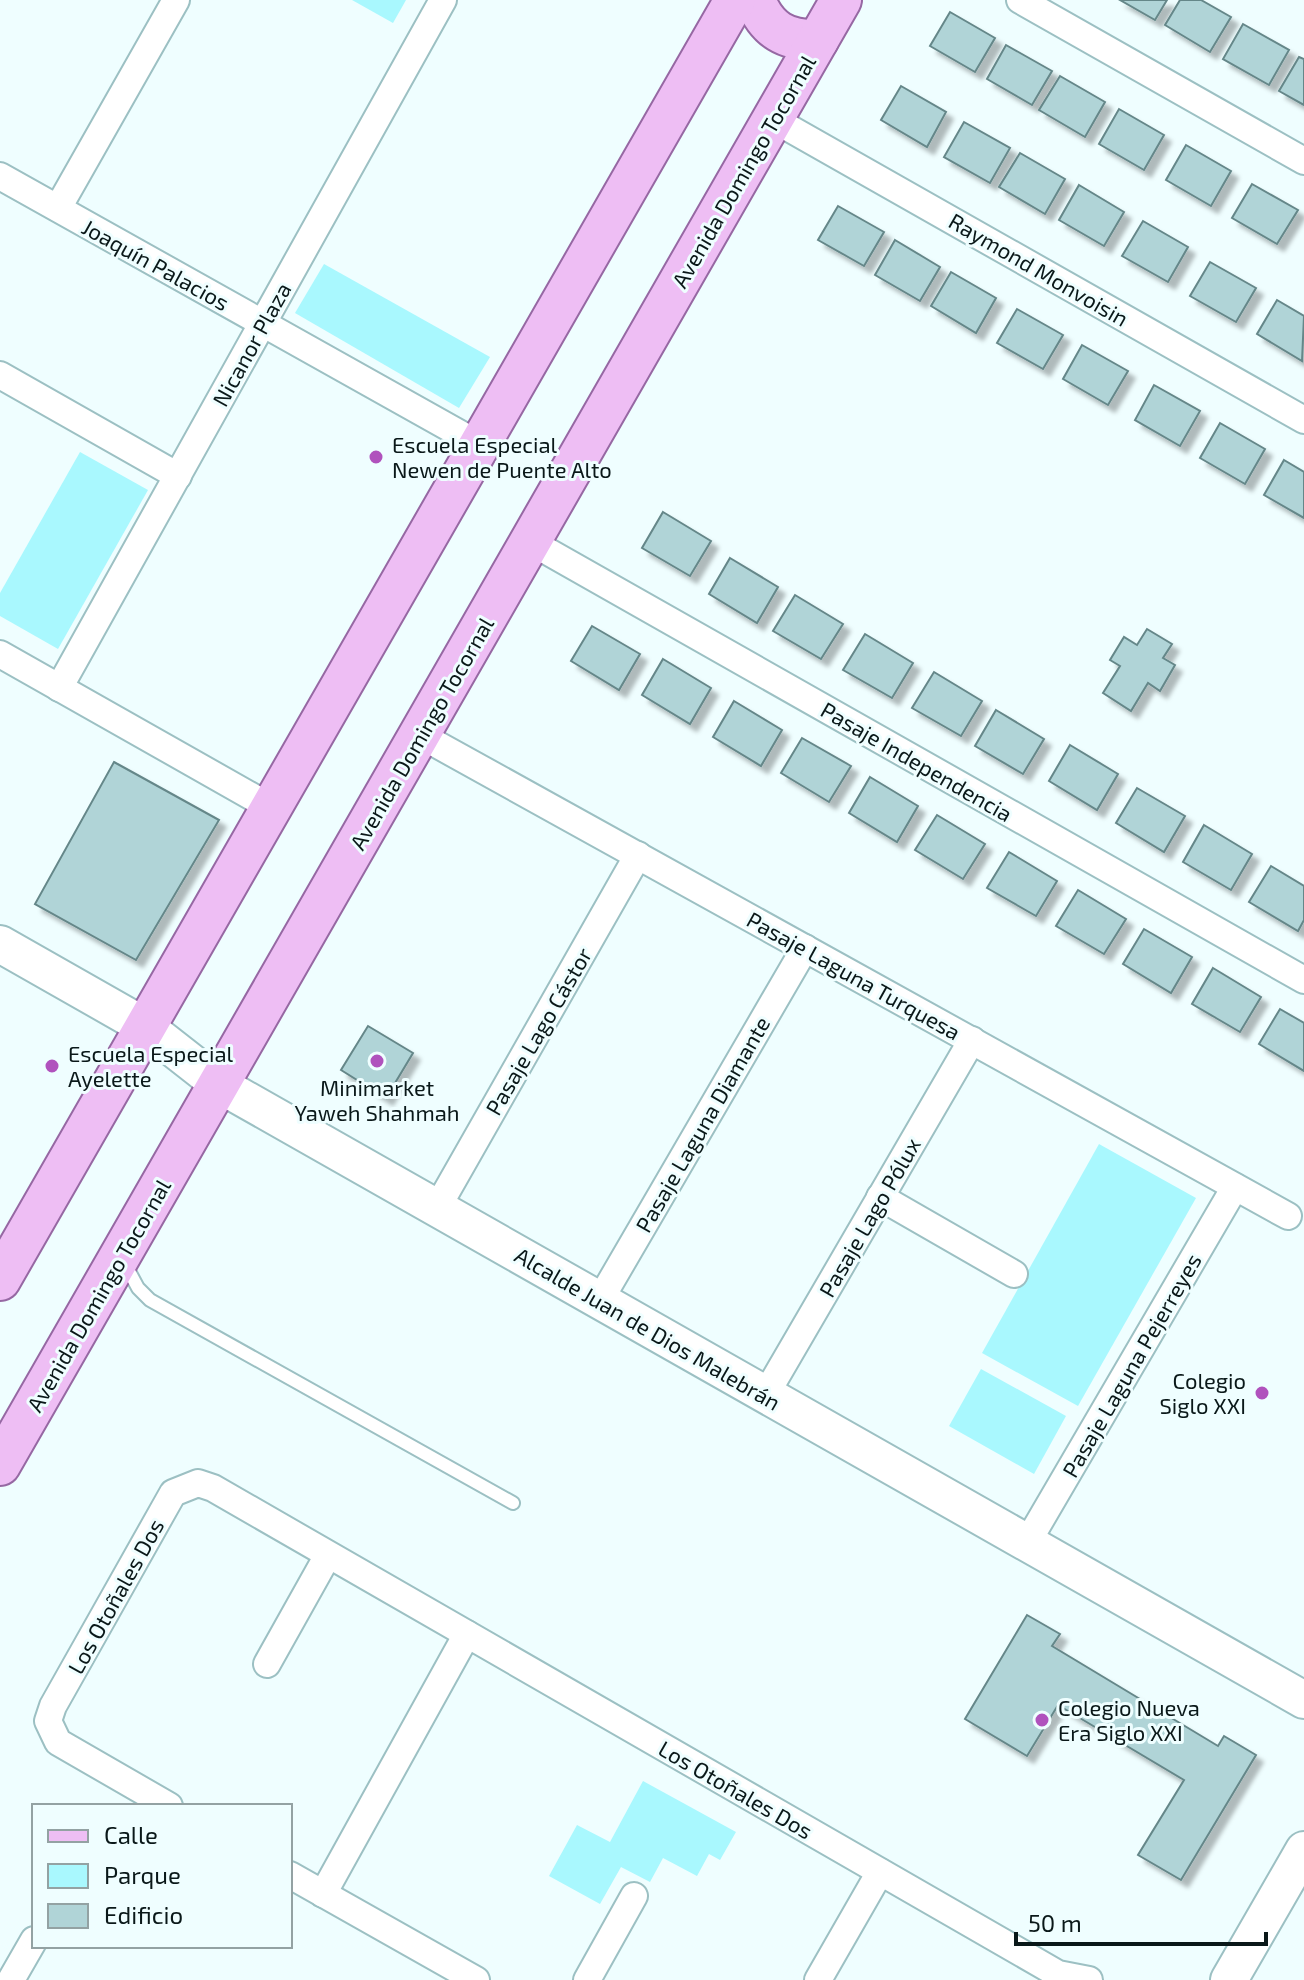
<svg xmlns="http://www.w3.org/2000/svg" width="1304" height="1980" font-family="'Exo 2',sans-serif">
<defs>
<filter id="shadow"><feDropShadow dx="7" dy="7" stdDeviation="2" flood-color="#0004"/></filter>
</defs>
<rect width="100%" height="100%" fill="#effeff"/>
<g fill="#a9f8fe">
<path d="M352,0h54l-13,23z"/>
<path d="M324,264l166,93 -31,51 -164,-95z"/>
<path d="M80,452l68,38 -90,159 -58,-33v-23z"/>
<path d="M1099,1144l97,54 -118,208 -96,-53z"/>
<path d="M981,1369l85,47 -32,58 -85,-48z"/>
<path d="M643,1781l93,51 -16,28 -11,-6 -12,22 -34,-18 -13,24 -29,-15 -21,37 -51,-28 28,-51 33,17z"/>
</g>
<g fill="#b0d4d7" stroke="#658789" stroke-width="2" filter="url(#shadow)">
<path d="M1120,0h47l-12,20z"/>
<path d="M1180,0h21l30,17 -21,35 -45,-27z"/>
<path d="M950,12l45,26 -20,34 -45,-26z"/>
<path d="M1243,24l46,26 -20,35 -46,-26z"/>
<path d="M1006,45l46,26 -20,34 -45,-26z"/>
<path d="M1299,57l5,2v46l-25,-14z"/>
<path d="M1060,76l45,26 -20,35 -46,-27z"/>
<path d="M901,86l45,26 -19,35 -46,-27z"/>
<path d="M1119,109l45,26 -20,35 -45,-26z"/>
<path d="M964,122l46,26 -20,35 -46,-26z"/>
<path d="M1186,145l45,26 -20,35 -45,-26z"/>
<path d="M1020,153l45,26 -20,35 -46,-27z"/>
<path d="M1252,184l46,26 -21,34 -45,-26z"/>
<path d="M1079,185l45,27 -20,34 -45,-26z"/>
<path d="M838,206l46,26 -20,34 -46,-26z"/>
<path d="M1143,221l45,26 -20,35 -46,-26z"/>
<path d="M895,240l45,27 -20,34 -45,-26z"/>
<path d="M1210,262l46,26 -20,34 -46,-26z"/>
<path d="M951,272l45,26 -20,35 -45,-27z"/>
<path d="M1277,300l27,16 -2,45 -45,-27z"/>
<path d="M1017,309l46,26 -20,34 -46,-26z"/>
<path d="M1082,345l46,26 -20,34 -45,-26z"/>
<path d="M1154,385l46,26 -20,35 -45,-26z"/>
<path d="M1220,423l45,26 -20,35 -45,-26z"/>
<path d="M1284,460l20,12v46l-40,-23z"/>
<path d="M663,512l48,29 -21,35 -48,-28z"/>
<path d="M730,558l48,29 -21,36 -48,-29z"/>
<path d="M795,595l48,29 -22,35 -48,-28z"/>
<path d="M592,626l48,28 -21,36 -48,-29z"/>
<path d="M1147,629l25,15 -9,14 12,7 -15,26 -12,-8 -17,28 -28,-18 17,-27 -10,-6 14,-23 13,8z"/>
<path d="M865,634l48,29 -21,35 -49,-28z"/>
<path d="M663,659l48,29 -21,36 -48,-29z"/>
<path d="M934,672l48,29 -21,35 -49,-28z"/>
<path d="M734,701l48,29 -21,36 -48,-29z"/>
<path d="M996,710l48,29 -21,35 -48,-28z"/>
<path d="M802,738l49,28 -22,36 -48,-29z"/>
<path d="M1070,745l48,29 -21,36 -48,-29z"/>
<path d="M114,762l105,58 -83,140 -101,-56z"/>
<path d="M870,777l48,29 -21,36 -48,-29z"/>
<path d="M1137,788l48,28 -21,36 -48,-29z"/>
<path d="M937,815l48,29 -22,35 -48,-29z"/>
<path d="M1204,825l48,29 -21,36 -48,-28z"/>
<path d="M1009,852l48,29 -21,35 -49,-28z"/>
<path d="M1271,866l33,20v34l-6,11 -49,-29z"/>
<path d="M1078,890l48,29 -22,35 -48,-28z"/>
<path d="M1144,929l48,28 -21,36 -48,-29z"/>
<path d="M1213,968l48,29 -21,35 -48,-28z"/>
<path d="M1280,1009l24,14v48l-45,-27z"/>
<path d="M368,1026l45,27 -27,45 -45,-28z"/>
<path d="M1027,1615l33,19 -8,12 166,100 6,-10 32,19 -75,125 -43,-25 46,-75 -126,-75 -31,51 -62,-37z"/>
</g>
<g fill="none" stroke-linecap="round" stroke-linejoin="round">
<g stroke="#9cc0c3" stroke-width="16">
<path id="lane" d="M124,1262l14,26 12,12 363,203"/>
</g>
<g stroke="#9cc0c3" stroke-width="30">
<g id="street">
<path d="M1020,0l284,161"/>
<path d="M773,119l531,301"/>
<path d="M0,176l480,269"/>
<path d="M58,208l118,-208"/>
<path d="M0,375l178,101"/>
<path d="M531,542l773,438"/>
<path d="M0,654l272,154"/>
<path d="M59,688l384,-688"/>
<path d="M420,735l868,481"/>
<path d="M880,1197l134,77"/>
<path d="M437,1208l201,-353"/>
<path d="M600,1300l205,-352"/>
<path d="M766,1394l206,-354"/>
<path d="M1027,1543l208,-356"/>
<path d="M267,1664l61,-109"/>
<path d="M169,1806l-111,-64 -10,-21 5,-15 120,-213 25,-10 15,5 845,486 31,6"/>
<path d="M290,1875l186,105"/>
<path d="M323,1894l144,-260"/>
<path d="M11,1980l23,-40"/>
<path d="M587,1980l47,-84"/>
<path d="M818,1980l62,-108"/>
</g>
</g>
<g stroke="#9cc0c3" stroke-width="40">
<g id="secondary">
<path d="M0,944l146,83 74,58 1084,615"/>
<path d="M1229,1980l75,-130"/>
</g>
</g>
<g stroke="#9668a3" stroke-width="44">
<g id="primary">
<path d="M755,0c12,30 31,41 63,40"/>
<path d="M0,1280l735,-1280"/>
<path d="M0,1465l841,-1465"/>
</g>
</g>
<use href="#lane" stroke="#fff" stroke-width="12"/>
<use href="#street" stroke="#fff" stroke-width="26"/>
<use href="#secondary" stroke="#fff" stroke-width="36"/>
<use href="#primary" stroke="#eebef4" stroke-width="40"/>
</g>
<g fill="#b052bd" stroke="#effeff" stroke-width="3">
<circle cx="376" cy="457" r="8"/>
<circle cx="377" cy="1061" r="8"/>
<circle cx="52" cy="1066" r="8"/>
<circle cx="1262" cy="1393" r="8"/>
<circle cx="1042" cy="1720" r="8"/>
</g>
<g text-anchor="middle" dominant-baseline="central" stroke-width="6" stroke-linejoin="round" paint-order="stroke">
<g font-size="22" fill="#0a1819" stroke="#effeff">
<text transform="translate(743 171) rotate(-60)">Avenida Domingo Tocornal</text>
<text transform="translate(156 264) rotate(29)">Joaquín Palacios</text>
<text transform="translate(1039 269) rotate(30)">Raymond Monvoisin</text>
<text transform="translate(251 344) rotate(-61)">Nicanor Plaza</text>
<text transform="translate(421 733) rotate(-60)">Avenida Domingo Tocornal</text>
<text transform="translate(917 761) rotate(30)">Pasaje Independencia</text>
<text transform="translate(854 975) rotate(29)">Pasaje Laguna Turquesa</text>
<text transform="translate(538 1031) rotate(-60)">Pasaje Lago Cástor</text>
<text transform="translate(702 1124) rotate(-60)">Pasaje Laguna Diamante</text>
<text transform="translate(869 1217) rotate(-60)">Pasaje Lago Pólux</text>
<text transform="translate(98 1295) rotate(-60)">Avenida Domingo Tocornal</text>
<text transform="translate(648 1328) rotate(30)">Alcalde Juan de Dios Malebrán</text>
<text transform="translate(1131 1365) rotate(-60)">Pasaje Laguna Pejerreyes</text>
<text transform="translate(115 1596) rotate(-61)">Los Otoñales Dos</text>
<text transform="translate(736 1789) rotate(30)">Los Otoñales Dos</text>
</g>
<g font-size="22" fill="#0a1819" stroke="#effeff" text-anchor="start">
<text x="392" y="444">Escuela Especial<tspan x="392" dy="25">Newen de Puente Alto</tspan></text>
<text x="68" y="1053">Escuela Especial<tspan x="68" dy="25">Ayelette</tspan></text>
<text x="377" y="1087" text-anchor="middle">Minimarket<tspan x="377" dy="25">Yaweh Shahmah</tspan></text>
<text x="1246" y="1380" text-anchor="end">Colegio<tspan x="1246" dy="25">Siglo XXI</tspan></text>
<text x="1058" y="1707">Colegio Nueva<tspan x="1058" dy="25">Era Siglo XXI</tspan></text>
</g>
</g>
<rect x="32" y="1804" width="260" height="144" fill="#effeff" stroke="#93a2a3" stroke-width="2"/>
<rect x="48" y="1830" width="40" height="12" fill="#eebef4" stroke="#93a2a3" stroke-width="2"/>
<text x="104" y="1844" font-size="24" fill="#0a1819">Calle</text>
<rect x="48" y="1864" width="40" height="24" fill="#a9f8fe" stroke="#93a2a3" stroke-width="2"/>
<text x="104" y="1884" font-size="24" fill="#0a1819">Parque</text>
<rect x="48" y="1904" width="40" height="24" fill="#b0d4d7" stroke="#93a2a3" stroke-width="2"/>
<text x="104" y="1924" font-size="24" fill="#0a1819">Edificio</text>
<path d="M1016 1932v12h250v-12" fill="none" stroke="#0a1819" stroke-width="4"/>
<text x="1028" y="1932" font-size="24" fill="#0a1819" stroke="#effeff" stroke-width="6" paint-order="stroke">50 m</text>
</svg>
